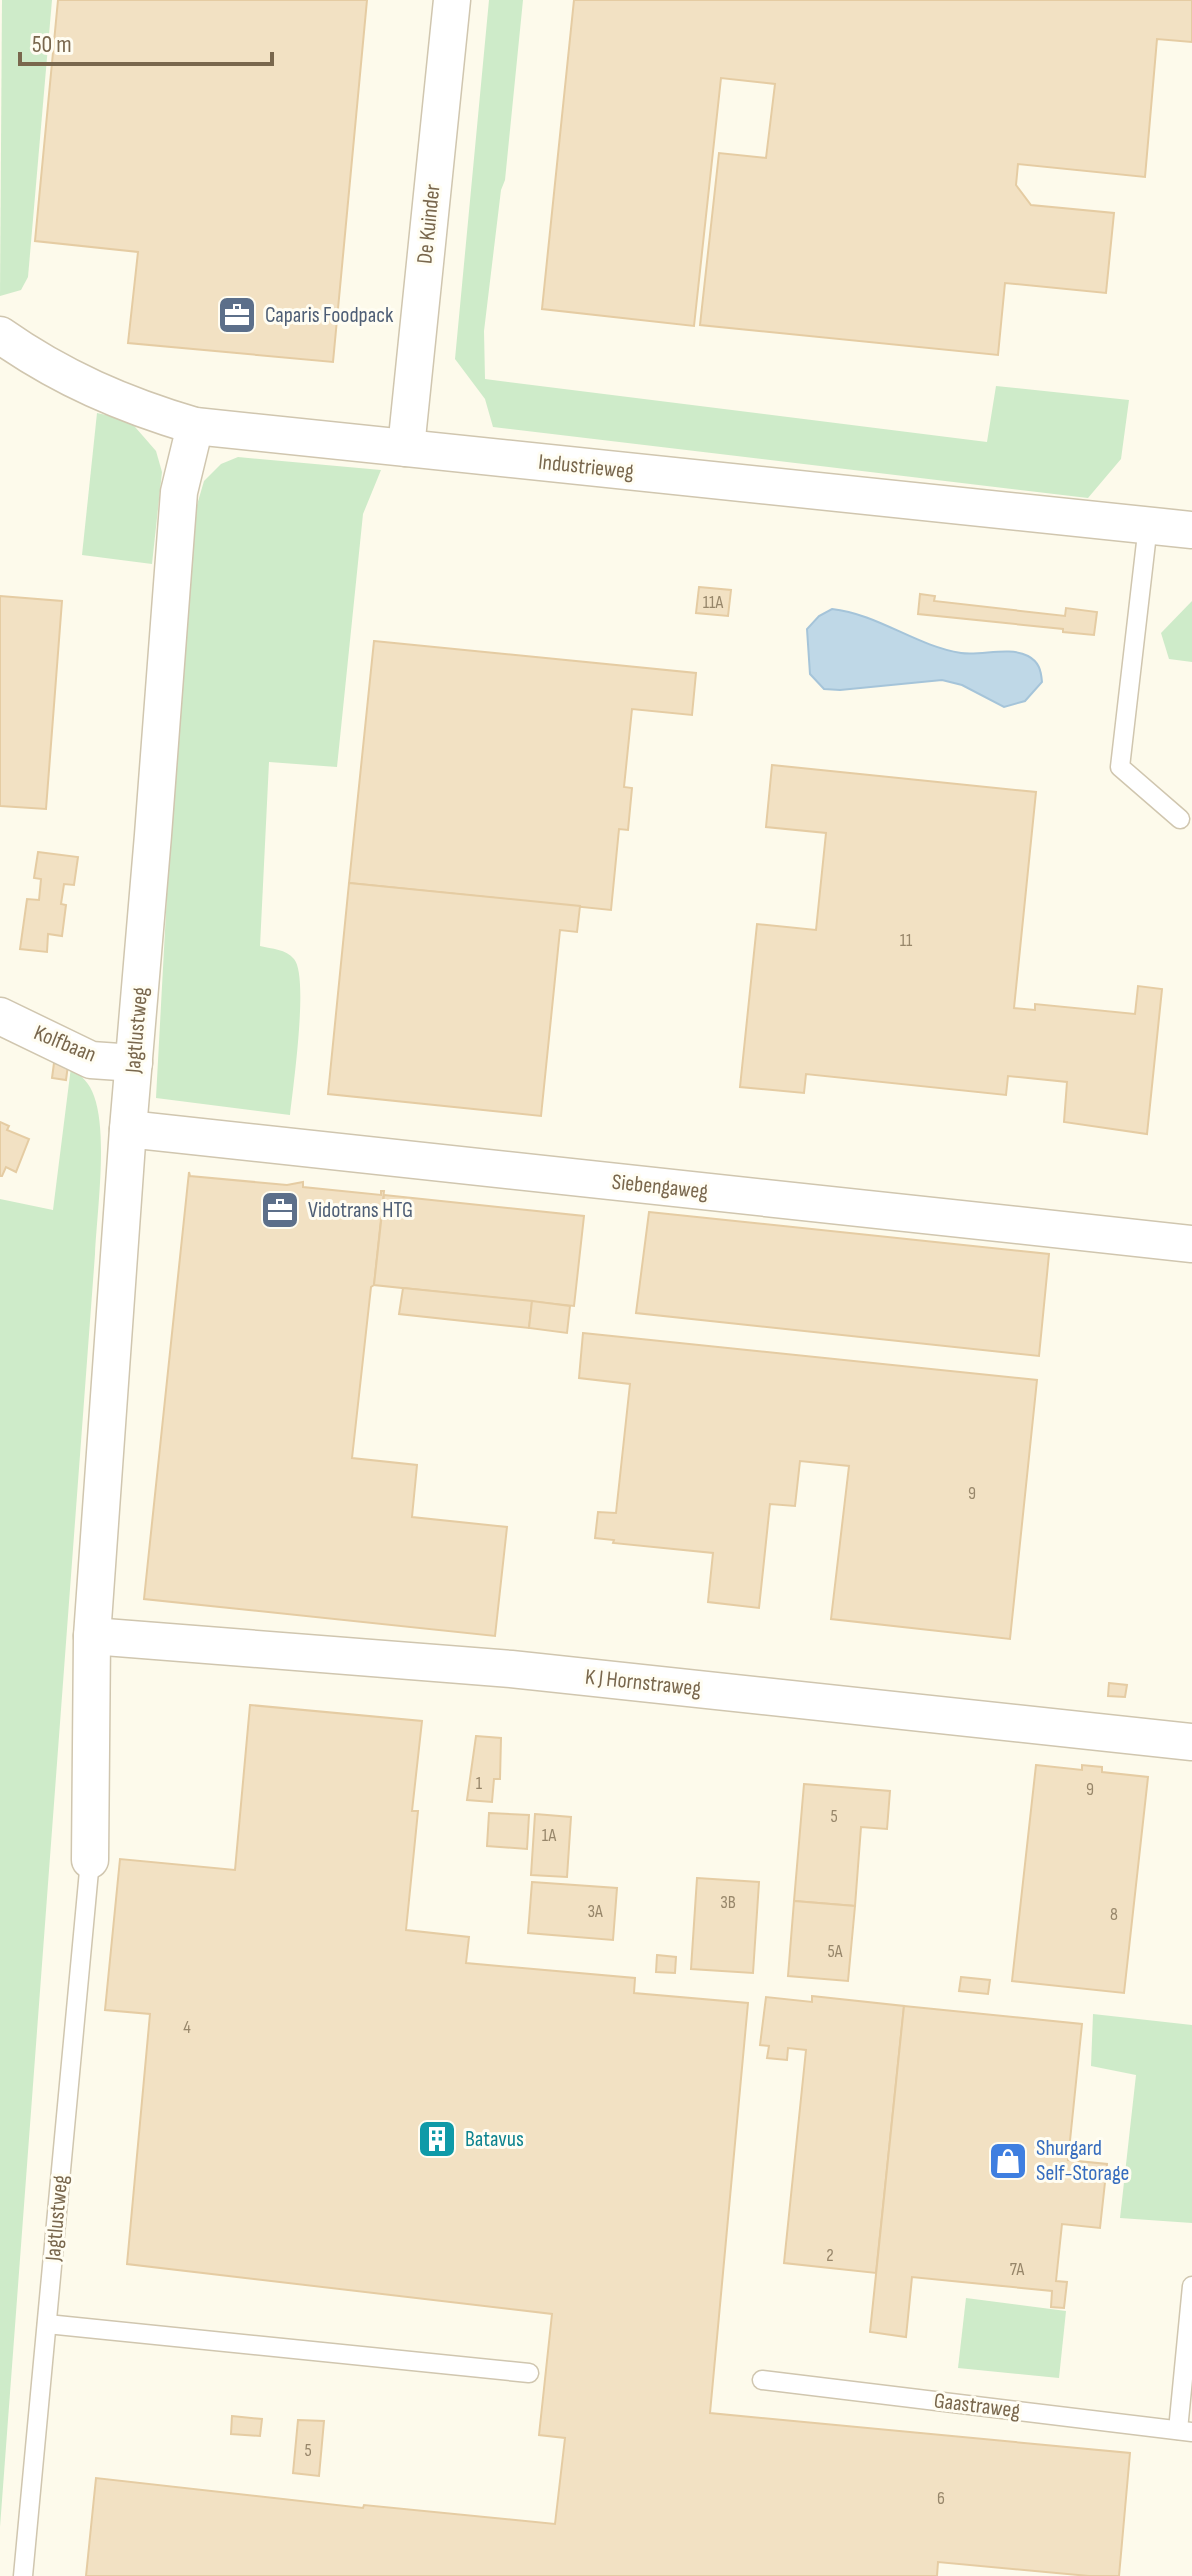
<svg xmlns="http://www.w3.org/2000/svg" width="1192" height="2576" font-family="'Sofia Sans Condensed',sans-serif">
<rect width="100%" height="100%" fill="#fdfaeb"/>
<g fill="#ceebc9">
<path d="M2,0h50l-24,277 -7,13 -21,6z"/>
<path d="M489,0h34l-18,180 -4,10 -17,141 1,48 502,63 9,-56 133,14 -8,59 -33,39 -595,-71 -8,-28 -30,-40z"/>
<path d="M97,413l32,7 27,31 6,21 -10,92 -70,-9z"/>
<path d="M238,457l143,13 -18,44 -26,253 -68,-5 -9,184c12,3 26,3 34,13 15,17 -1,128 -4,156l-134,-17 21,-390 15,-186 12,-41 17,-17z"/>
<path d="M1192,601v61l-23,-3 -8,-26z"/>
<path d="M71,1067c10,9 19,16 23,29 14,38 3,116 1,158l-95,1273v-1328l53,11z"/>
<path d="M1093,2014l99,11v198l-72,-5 16,-143 -45,-9z"/>
<path d="M966,2298l100,13 -7,67 -101,-10z"/>
</g>
<path fill="#bfd8e7" stroke="#a5c4d9" stroke-width="2" d="M832,609c46,5 84,37 129,44 21,3 48,-7 67,3 11,6 13,14 14,26l-17,19 -21,6 -42,-22 -20,-5 -102,10 -16,-1 -14,-15 -3,-45 12,-13z"/>
<g fill="#f2e1c3" stroke="#e5cca3" stroke-width="2">
<path d="M58,0h309l-34,362 -205,-19 10,-91 -103,-11z"/>
<path d="M574,0h618v42l-35,-3 -12,138 -127,-13 -2,21 15,20 83,8 -8,80 -101,-10 -7,72 -298,-30 19,-172 47,5 9,-74 -54,-6 -27,248 -152,-17z"/>
<path d="M699,587l32,3 -3,26 -32,-3z"/>
<path d="M920,594l15,2 -1,5 131,15 1,-8 31,4 -3,23 -31,-3v-3l-145,-15z"/>
<path d="M0,596l62,5 -16,208 -46,-3z"/>
<path d="M374,641l322,32 -4,42 -60,-6 -8,78 8,1 -4,42 -9,-1 -8,81 -262,-27z"/>
<path d="M772,765l264,27 -22,216 21,2v-6l100,10 3,-28 24,3 -15,145 -83,-12 3,-40 -59,-6 -2,19 -200,-21 -2,19 -64,-6 17,-163 59,6 10,-97 -60,-6z"/>
<path d="M38,852l40,5 -4,28 -10,-1 -3,20 5,1 -4,31 -14,-2 -1,18 -27,-3 7,-50 12,1 2,-21 -7,-1z"/>
<path d="M349,883l231,23 -3,26 -17,-2 -19,186 -213,-22z"/>
<path d="M54,1063l14,2 -2,15 -14,-2z"/>
<path d="M0,1122l9,4 -2,4 22,9 -13,33 -10,-5 -4,9h-2z"/>
<path d="M189,1172l1,4 97,9 16,-3v5l78,8v-4h3l-10,94 -3,2 -19,171 65,7 -5,52 95,10 -12,109 -351,-37z"/>
<path d="M384,1195l200,21 -10,90 -200,-21z"/>
<path d="M649,1212l400,42 -10,102 -403,-43z"/>
<path d="M403,1288l129,13 -3,27 -130,-14z"/>
<path d="M532,1301l38,5 -3,27 -38,-5z"/>
<path d="M583,1333l454,47 -27,259 -179,-20 18,-153 -49,-5 -5,45 -25,-2 -11,104 -51,-6 5,-49 -100,-10 1,-3 -19,-2 3,-26 18,1 14,-129 -51,-6z"/>
<path d="M1109,1683l18,2 -2,12 -17,-1z"/>
<path d="M250,1705l172,16 -10,90h6l-12,119 63,7 -3,26 169,15 -1,15 114,10 -38,410 420,40 -11,123h-30l-151,-14 -1,14h-851l10,-98 267,30 1,-3 191,19 10,-86 -26,-3 13,-121 -425,-50 23,-250 -45,-4 15,-151 115,11z"/>
<path d="M476,1736l25,2 -1,41h-6l-2,23 -25,-2z"/>
<path d="M1036,1765l46,5v-5l20,2v5l46,5 -24,216 -112,-12z"/>
<path d="M804,1784l86,7 -3,38 -26,-2 -6,79 -61,-5z"/>
<path d="M489,1813l40,2 -2,34 -40,-3z"/>
<path d="M535,1814l36,3 -4,60 -36,-2z"/>
<path d="M697,1878l62,4 -6,91 -62,-4z"/>
<path d="M532,1882l85,6 -4,52 -85,-7z"/>
<path d="M794,1901l61,5 -7,75 -60,-5z"/>
<path d="M657,1955l19,2 -1,16 -19,-1z"/>
<path d="M961,1977l29,3 -2,14 -29,-3z"/>
<path d="M812,1996l92,10 -28,267 -92,-10 22,-213 -18,-2 -1,12 -20,-2 2,-12 -9,-1 6,-48 46,5z"/>
<path d="M904,2006l178,18 -14,136 39,4 -7,64 -38,-4 -6,57 11,1 -3,26 -13,-1 1,-16 -140,-14 -6,60 -36,-5z"/>
<path d="M232,2416l30,3 -2,17 -29,-2z"/>
<path d="M298,2420l26,1 -5,55 -26,-3z"/>
</g>
<g fill="none" stroke-linecap="round" stroke-linejoin="round">
<g stroke="#d0c6af" stroke-width="21">
<g id="service">
<path d="M1148,525l-28,242 60,52"/>
<path d="M47,2324l482,49"/>
<path d="M762,2380l430,52"/>
<path d="M1178,2430l14,-144"/>
<path d="M23,2576l67,-716"/>
</g>
</g>
<g stroke="#d0c6af" stroke-width="39">
<g id="minor">
<path d="M0,335c61,43 124,70 195,91l997,104"/>
<path d="M406,448l46,-448"/>
<path d="M0,1016l91,44 43,3"/>
<path d="M128,1129l1064,115"/>
<path d="M92,1636l419,33 681,73"/>
<path d="M90,1860l2,-224 36,-507 25,-294 26,-343 16,-66"/>
</g>
</g>
<use href="#service" stroke="#fff" stroke-width="18"/>
<use href="#minor" stroke="#fff" stroke-width="36"/>
</g>
<defs>
<g id="office-square" transform="scale(2)"><rect x="-9" y="-9" width="18" height="18" rx="4" fill="#5c6f8a" stroke="#fffdf2"/><path d="M-6-3h4V-5.5h4V-3h4V5H-6ZM-1-4.5V-3h2v-1.5ZM-6 0V1H6V0Z" fill="#fff"/></g>
<g id="building-square" transform="scale(2)"><rect x="-9" y="-9" width="18" height="18" rx="4" fill="#0f9aa8" stroke="#fffdf2"/><path d="M-4-6H4V6H1V3H-1V6H-4ZM-2.5-4.3h1.7v1.8h-1.7ZM.8-4.3h1.7v1.8H.8ZM-2.5-1h1.7V.8h-1.7ZM.8-1h1.7V.8H.8Z" fill="#fff"/></g>
<g id="shop-square" transform="scale(2)"><rect x="-9" y="-9" width="18" height="18" rx="4" fill="#3f7fe0" stroke="#fffdf2"/><path d="M-5-2.5h2.3a2.7 3.5 0 0 1 5.4 0H5L5.5 6h-11ZM-1.5-2.5h3a1.5 2.3 0 0 0-3 0Z" fill="#fff"/></g>
</defs>
<g fill-rule="evenodd">
<use href="#office-square" x="237" y="315"/>
<use href="#office-square" x="280" y="1210"/>
<use href="#building-square" x="437" y="2139"/>
<use href="#shop-square" x="1008" y="2161"/>
</g>
<g text-anchor="middle" dominant-baseline="central" stroke-width="6" stroke-linejoin="round" paint-order="stroke">
<g font-size="18" fill="#97866a">
<text x="713" y="602">11A</text>
<text x="906" y="940">11</text>
<text x="972" y="1493">9</text>
<text x="479" y="1783">1</text>
<text x="1090" y="1789">9</text>
<text x="834" y="1816">5</text>
<text x="549" y="1835">1A</text>
<text x="728" y="1902">3B</text>
<text x="595" y="1911">3A</text>
<text x="1114" y="1914">8</text>
<text x="835" y="1951">5A</text>
<text x="187" y="2027">4</text>
<text x="830" y="2255">2</text>
<text x="1017" y="2269">7A</text>
<text x="308" y="2450">5</text>
<text x="941" y="2498">6</text>
</g>
<g font-size="22" fill="#79674d" stroke="#fffdf2">
<text transform="translate(429 224) rotate(-84)">De Kuinder</text>
<text transform="translate(586 467) rotate(6)">Industrieweg</text>
<text transform="translate(137 1030) rotate(-85)">Jagtlustweg</text>
<text transform="translate(65 1044) rotate(22)">Kolfbaan</text>
<text transform="translate(660 1187) rotate(6)">Siebengaweg</text>
<text transform="translate(643 1683) rotate(6)">K J Hornstraweg</text>
<text transform="translate(57 2218) rotate(-85)">Jagtlustweg</text>
<text transform="translate(977 2406) rotate(7)">Gaastraweg</text>
</g>
<g font-size="22" fill="#4e5e75" stroke="#fffdf2" text-anchor="start">
<text x="265" y="315">Caparis Foodpack</text>
<text x="308" y="1210">Vidotrans HTG</text>
</g>
<g font-size="22" fill="#0d838f" stroke="#fffdf2" text-anchor="start">
<text x="465" y="2139">Batavus</text>
</g>
<g font-size="22" fill="#366cbe" stroke="#fffdf2" text-anchor="start">
<text x="1036" y="2148">Shurgard<tspan x="1036" dy="25">Self-Storage</tspan></text>
</g>
</g>
<path d="M20 52v12h252v-12" fill="none" stroke="#79674d" stroke-width="4"/>
<text x="32" y="52" font-size="24" fill="#79674d" stroke="#fffdf2" stroke-width="6" paint-order="stroke">50 m</text>
</svg>
